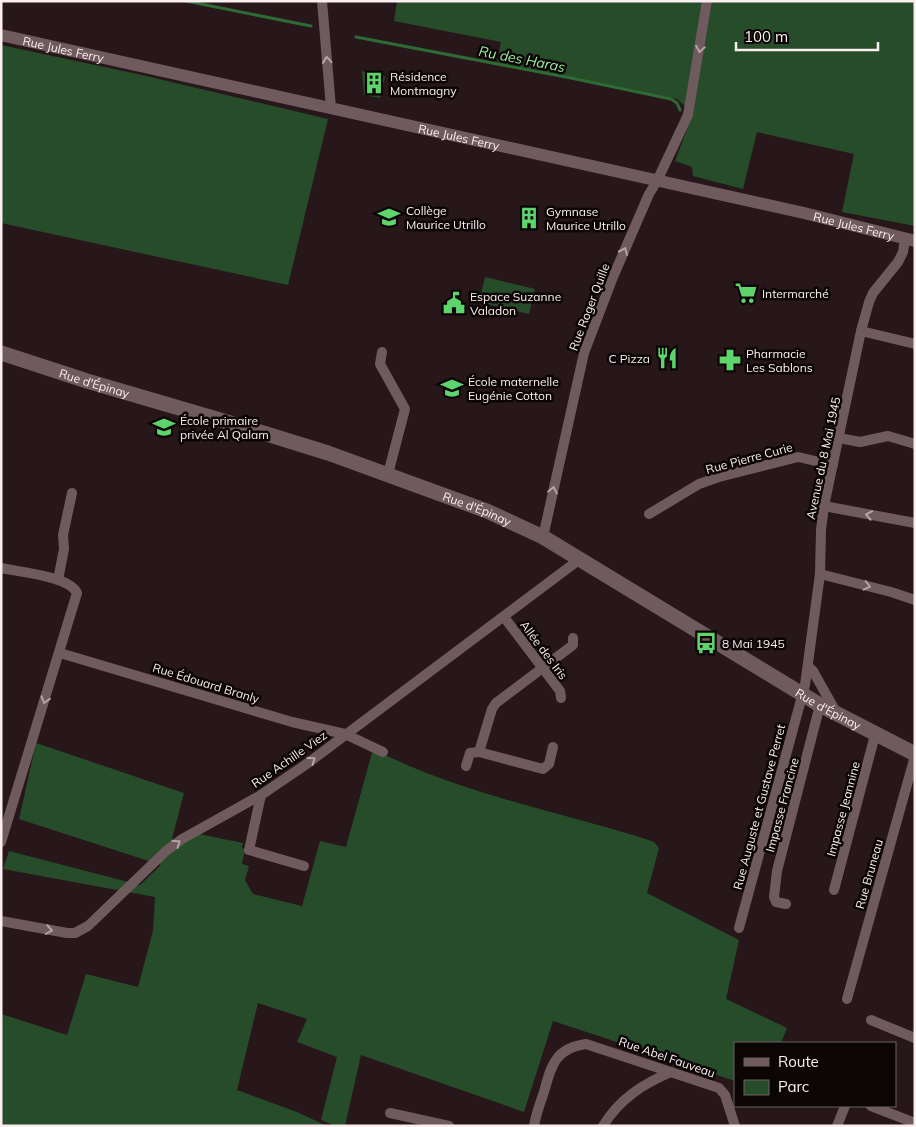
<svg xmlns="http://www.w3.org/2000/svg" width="916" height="1127" font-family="Mulish,sans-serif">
<rect width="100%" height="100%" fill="#27171a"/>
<g fill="#264c29">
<path d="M397,1h306l-17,106 -9,-8 -180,-37 4,-20 -107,-21z"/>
<path d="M712,1h203v225l-73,-14 12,-58 -97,-22 -14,57 -50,-13 -1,-9 -17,-6 18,-47z"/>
<path d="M1,45l141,30 186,44 -40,166 -287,-62z"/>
<path d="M362,71l23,6 -5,21 -16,-3z"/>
<path d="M485,277l50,12 -6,25 -50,-12z"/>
<path d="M36,743l148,50 -12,46 10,5 12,-11 49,10 -1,5 3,1 -3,15 7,2 -4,14 8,14 49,12 18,-65 26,6 27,-98c86,44 182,62 273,90l8,3 5,6 -12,45 92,47 -13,59 61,29 -6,15h-46v38l-182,-60 -29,91 -163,-57 -16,71h-9l-15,-6 16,-63 -40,-15 10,-23 -49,-16 -21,87 60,22 30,14h-326v-112l66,21 19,-61 52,13 15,-56 2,-34 -152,-28 6,-18 131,34 21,-20 -142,-46z"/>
</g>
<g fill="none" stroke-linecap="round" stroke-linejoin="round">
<g stroke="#2d6a34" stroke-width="3">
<path d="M186,1l125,25"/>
<path d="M356,37l215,41 100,21 6,4 3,7"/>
</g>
<g stroke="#6f5b5e" stroke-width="10">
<path d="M322,1l9,107"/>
<path d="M861,331l54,13"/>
<path d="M382,352l-2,12 25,45 -17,65"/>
<path d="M839,438l21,4 28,-6 27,8"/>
<path d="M824,506l91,17"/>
<path d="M649,514l50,-30 20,-7 79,-20 35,8"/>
<path d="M543,537l41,-184 29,-76 36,-83 8,-13 31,-66 19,-114"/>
<path d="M1,568c18,4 68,8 76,25l-76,249"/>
<path d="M820,574l71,18 24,8"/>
<path d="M58,580l6,-31 -1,-14 9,-42"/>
<path d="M504,617l56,74 1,7"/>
<path d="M60,653l232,69 53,12 38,18"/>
<path d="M808,666l5,5 23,41"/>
<path d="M479,752l13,-43 4,-6 77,-58v-7"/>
<path d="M466,766l4,-13 9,-1 64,17 6,-5 4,-17"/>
<path d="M261,795l-12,55 55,16"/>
<path d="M834,890l41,-155"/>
<path d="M786,904l-10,-2 -2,-5 3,-26 43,-166"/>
<path d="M1,921l66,12h8l13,-7 78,-75 16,-12 79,-44 47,-32 272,-204"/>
<path d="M739,928l66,-243 15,-111 1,-44 3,-24 37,-175 8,-29 4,-9 25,-31 5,-10 2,-13"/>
<path d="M847,999l68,-243"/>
<path d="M871,1020l44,18"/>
<path d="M871,1106l44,17"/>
<path d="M390,1113l59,13"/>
<path d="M534,1126c2,-12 6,-23 10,-34 7,-26 11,-44 42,-48l133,44 6,7 10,31"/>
<path d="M603,1126c16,-27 40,-42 68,-54"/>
<path d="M837,1126l8,-20"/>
</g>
<path stroke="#6f5b5e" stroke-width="12" id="s1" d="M1,35l803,178 111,28"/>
<path stroke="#6f5b5e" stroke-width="15" id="s2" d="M1,353l86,28 157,46 84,26 159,58 56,26 277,168 95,49"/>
</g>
<defs><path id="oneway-chevron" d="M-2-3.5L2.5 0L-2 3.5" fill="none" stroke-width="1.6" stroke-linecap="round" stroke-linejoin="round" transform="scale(1.25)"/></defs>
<g stroke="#b4a4a7">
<use href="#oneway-chevron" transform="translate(700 49) rotate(99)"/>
<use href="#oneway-chevron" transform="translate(327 60) rotate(-95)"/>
<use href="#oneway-chevron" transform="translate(624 251) rotate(-66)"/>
<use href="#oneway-chevron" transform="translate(553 490) rotate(-78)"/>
<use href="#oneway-chevron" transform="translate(869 515) rotate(-169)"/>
<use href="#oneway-chevron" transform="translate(867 586) rotate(14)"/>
<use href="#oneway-chevron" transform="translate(45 700) rotate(107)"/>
<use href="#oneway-chevron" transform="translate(312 760) rotate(-36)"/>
<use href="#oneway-chevron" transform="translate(177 843) rotate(-36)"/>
<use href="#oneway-chevron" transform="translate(49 930) rotate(10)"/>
</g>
<defs>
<g id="building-bare" transform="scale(1.725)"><path d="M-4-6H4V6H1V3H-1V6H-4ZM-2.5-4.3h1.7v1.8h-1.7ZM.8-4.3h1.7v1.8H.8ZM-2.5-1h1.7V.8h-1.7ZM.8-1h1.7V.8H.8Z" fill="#5ed56c" stroke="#0b0506" stroke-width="2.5" paint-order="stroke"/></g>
<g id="school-bare" transform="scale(1.725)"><path d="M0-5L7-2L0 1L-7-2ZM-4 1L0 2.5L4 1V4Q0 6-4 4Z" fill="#5ed56c" stroke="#0b0506" stroke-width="2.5" paint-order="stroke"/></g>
<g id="supermarket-bare" transform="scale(1.725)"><path d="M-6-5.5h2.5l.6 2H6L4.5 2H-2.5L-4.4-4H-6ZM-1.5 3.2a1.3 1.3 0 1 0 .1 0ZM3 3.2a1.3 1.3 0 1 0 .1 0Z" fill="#5ed56c" stroke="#0b0506" stroke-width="2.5" paint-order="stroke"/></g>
<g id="civic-bare" transform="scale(1.725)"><path d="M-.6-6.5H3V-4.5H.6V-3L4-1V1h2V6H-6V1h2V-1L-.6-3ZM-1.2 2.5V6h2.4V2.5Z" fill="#5ed56c" stroke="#0b0506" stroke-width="2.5" paint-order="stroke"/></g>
<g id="restaurant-bare" transform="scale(1.725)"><path d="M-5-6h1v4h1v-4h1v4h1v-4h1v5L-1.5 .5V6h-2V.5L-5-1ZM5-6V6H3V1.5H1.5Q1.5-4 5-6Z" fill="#5ed56c" stroke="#0b0506" stroke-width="2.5" paint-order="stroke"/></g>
<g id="pharmacy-bare" transform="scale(1.725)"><path d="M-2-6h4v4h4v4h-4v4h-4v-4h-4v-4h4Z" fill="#5ed56c" stroke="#0b0506" stroke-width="2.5" paint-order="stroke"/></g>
<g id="bus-bare" transform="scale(1.725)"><path d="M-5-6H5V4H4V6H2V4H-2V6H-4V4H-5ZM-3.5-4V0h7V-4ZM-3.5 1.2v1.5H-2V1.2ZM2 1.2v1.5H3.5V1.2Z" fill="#5ed56c" stroke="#0b0506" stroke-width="2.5" paint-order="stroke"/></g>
</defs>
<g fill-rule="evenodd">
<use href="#building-bare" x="374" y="83"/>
<use href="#school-bare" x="389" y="217"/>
<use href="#building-bare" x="529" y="218"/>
<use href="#supermarket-bare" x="746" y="293"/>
<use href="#civic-bare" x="454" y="303"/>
<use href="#restaurant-bare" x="667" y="358"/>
<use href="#pharmacy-bare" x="730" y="360"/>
<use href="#school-bare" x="452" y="388"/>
<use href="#school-bare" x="164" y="427"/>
<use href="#bus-bare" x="706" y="643"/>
</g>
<g text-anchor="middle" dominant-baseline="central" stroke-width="5" stroke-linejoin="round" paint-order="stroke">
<g font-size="12" fill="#faeef0" stroke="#0b0506">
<text stroke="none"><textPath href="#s1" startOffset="64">Rue Jules Ferry</textPath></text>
<text stroke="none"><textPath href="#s1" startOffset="469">Rue Jules Ferry</textPath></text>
<text stroke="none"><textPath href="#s1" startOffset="874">Rue Jules Ferry</textPath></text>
<text transform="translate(589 307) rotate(-69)">Rue Roger Quille</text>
<text stroke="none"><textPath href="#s2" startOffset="98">Rue d'Épinay</textPath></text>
<text transform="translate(749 458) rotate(-15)">Rue Pierre Curie</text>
<text transform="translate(823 458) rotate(-78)">Avenue du 8 Mai 1945</text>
<text stroke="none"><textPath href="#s2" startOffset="501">Rue d'Épinay</textPath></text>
<text transform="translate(544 650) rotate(53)">Allée des Iris</text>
<text transform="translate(206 683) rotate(17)">Rue Édouard Branly</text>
<text stroke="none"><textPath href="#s2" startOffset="906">Rue d'Épinay</textPath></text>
<text transform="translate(289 759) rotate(-35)">Rue Achille Viez</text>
<text transform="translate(782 805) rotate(-75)">Impasse Francine</text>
<text transform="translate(759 807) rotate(-75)">Rue Auguste et Gustave Perret</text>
<text transform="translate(843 809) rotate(-75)">Impasse Jeannine</text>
<text transform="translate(869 874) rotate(-74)">Rue Bruneau</text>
<text transform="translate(667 1057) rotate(19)">Rue Abel Fauveau</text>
</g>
<g font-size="12" fill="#faeef0" stroke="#0b0506" text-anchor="start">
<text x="390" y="76">Résidence<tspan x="390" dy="14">Montmagny</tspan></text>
<text x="406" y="210">Collège<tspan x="406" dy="14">Maurice Utrillo</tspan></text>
<text x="546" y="211">Gymnase<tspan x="546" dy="14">Maurice Utrillo</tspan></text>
<text x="762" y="293">Intermarché</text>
<text x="470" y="296">Espace Suzanne<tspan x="470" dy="14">Valadon</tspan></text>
<text x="746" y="353">Pharmacie<tspan x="746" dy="14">Les Sablons</tspan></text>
<text x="650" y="358" text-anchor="end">C Pizza</text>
<text x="468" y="381">École maternelle<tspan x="468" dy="14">Eugénie Cotton</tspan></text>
<text x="180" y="420">École primaire<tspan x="180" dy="14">privée Al Qalam</tspan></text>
<text x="722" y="643">8 Mai 1945</text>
</g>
<g font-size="14" font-style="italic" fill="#9befa0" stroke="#0b0506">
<text transform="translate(522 59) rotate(11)">Ru des Haras</text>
</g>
</g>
<rect width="916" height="1127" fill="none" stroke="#faeef0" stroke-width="5"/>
<rect x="734" y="1042" width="162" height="65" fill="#0b0506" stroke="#6b6264"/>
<rect x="744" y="1058" width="25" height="8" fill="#6f5b5e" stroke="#6b6264"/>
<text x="778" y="1067" font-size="15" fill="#faeef0">Route</text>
<rect x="744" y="1080" width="25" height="15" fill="#264c29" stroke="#6b6264"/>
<text x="778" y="1092" font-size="15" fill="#faeef0">Parc</text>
<path d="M736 42v8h142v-8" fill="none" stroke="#faeef0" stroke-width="2.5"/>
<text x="744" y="42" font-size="15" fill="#faeef0" stroke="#0b0506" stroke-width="4" paint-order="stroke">100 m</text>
</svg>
